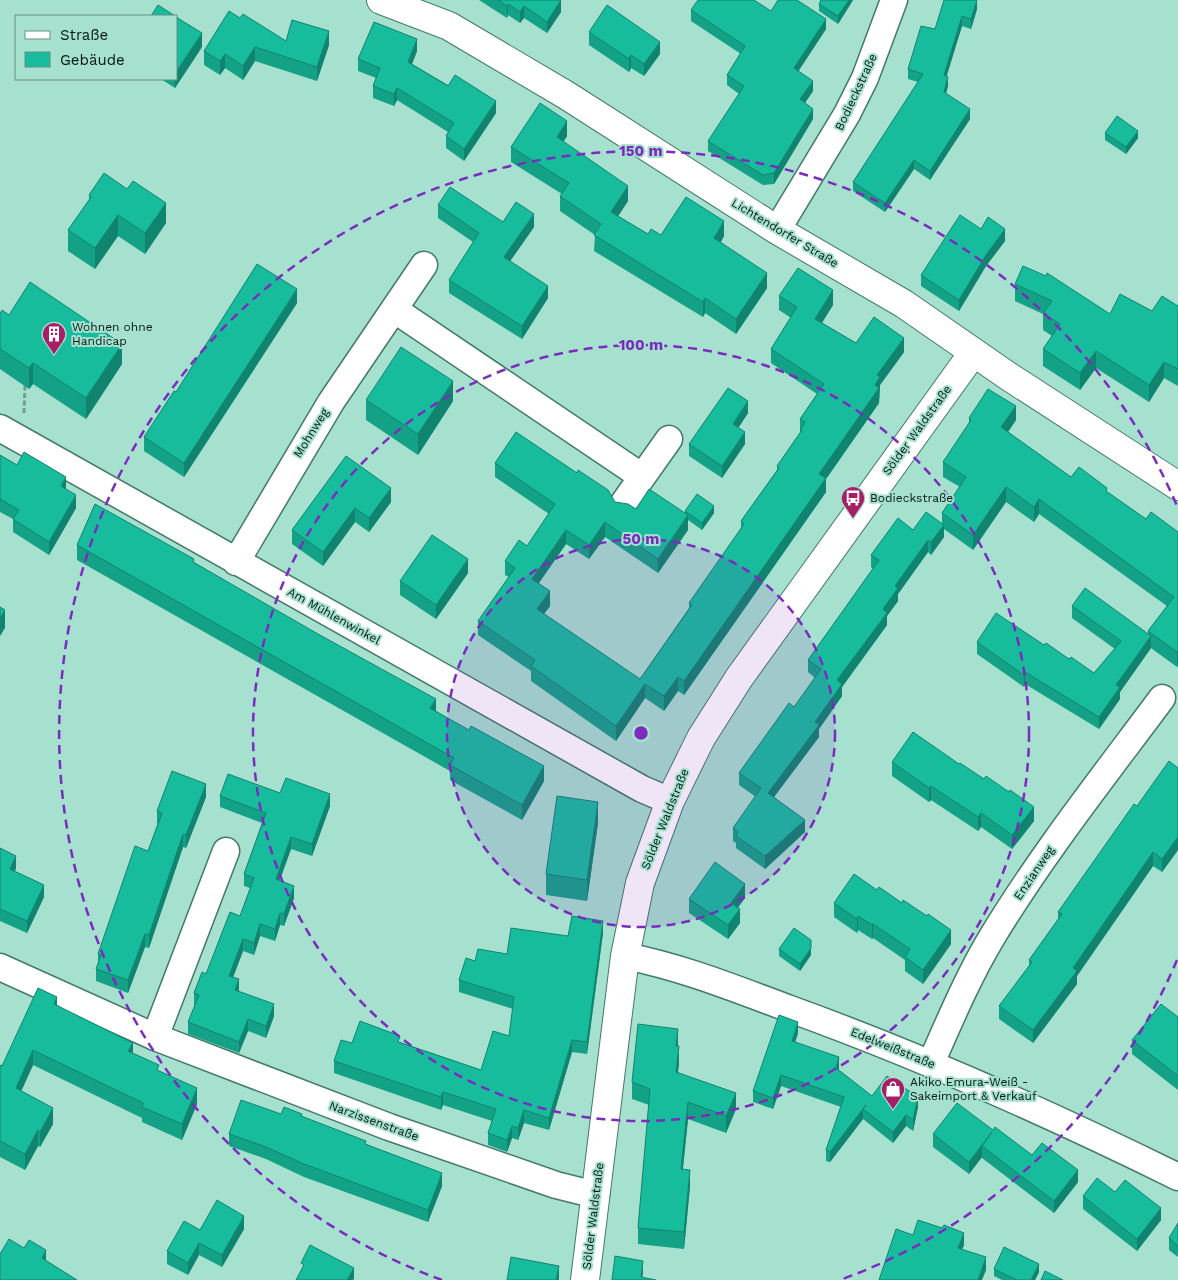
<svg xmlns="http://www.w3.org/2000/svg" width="1178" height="1280" font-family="'Work Sans',sans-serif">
<rect width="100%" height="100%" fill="#a6e0cf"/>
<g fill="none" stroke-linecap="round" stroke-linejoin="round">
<g stroke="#42796a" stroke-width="29">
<g id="minor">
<path d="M777,230l70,-116 18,-36 29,-78"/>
<path d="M395,310l246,166"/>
<path d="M0,428l642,361 28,12"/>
<path d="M623,504l46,-65"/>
<path d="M236,562l95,-160 93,-137"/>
<path d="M625,956c57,11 111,33 165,53 133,48 262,106 388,168"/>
<path d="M0,967l155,70 234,90 167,58 40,10"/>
<path d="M155,1037l71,-186"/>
<path d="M931,1063c19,-43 37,-86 61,-126 51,-84 112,-161 170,-239"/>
</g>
</g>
<g stroke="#42796a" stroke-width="30">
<path id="tertiary" d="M585,1280l40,-324 15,-73 30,-82 31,-63 38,-60 234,-325"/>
</g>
<g stroke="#42796a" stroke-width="30">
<path id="secondary" d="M381,0l68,26 117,69 211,135 127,74 104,72 170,110"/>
</g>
<path stroke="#6f9d90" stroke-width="3" stroke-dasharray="5 2.5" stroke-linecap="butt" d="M24,413l1,-27"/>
<use href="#minor" stroke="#fff" stroke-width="26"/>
<use href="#tertiary" stroke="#fff" stroke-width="28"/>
<use href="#secondary" stroke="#fff" stroke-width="28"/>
</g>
<g fill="#14a287">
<path d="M479,0h82v12l-14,21 -23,-15 -4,5 -12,-8 -1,3z"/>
<path d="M853,0l-15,24 -19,-13v-7z"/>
<path d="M977,9l-6,20 -9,-3 -16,50 2,10 -2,7 24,26 -40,61 -16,-11 -29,43 -32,-21v-9l65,-100 -10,-3v-10l27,-40z"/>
<path d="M691,10l80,1 55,18 -28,42 15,20 -8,12 8,16 -39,65 -11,1 -55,-34v-10l31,-47 -12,-9v-10l14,-21 -50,-33z"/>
<path d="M240,18l46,23 43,4 -12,36 -62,-20 -12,19 -18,-12 -5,7 -16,-10v-14z"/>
<path d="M589,32l71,22 -16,22 -13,-8 -2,4 -40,-27z"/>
<path d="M202,47l-27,41 -14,-9h15z"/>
<path d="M417,51l-5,13 84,49 -32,48 -18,-13v-12l2,-4 -51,-32 -3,6 -21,-8v-12l3,-8 -18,-7v-12z"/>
<path d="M1105,133l33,5 -12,16 -21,-14z"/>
<path d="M567,136l-4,6 65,59 -10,15 30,18 76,2 -3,6 46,46 -31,46 -31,-21 -2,4 -109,-66 1,-16 -35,-24v-15l2,-2 -51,-32v-15z"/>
<path d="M89,195l77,28 -21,31 -27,-18 -23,33 -27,-18v-21l21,-30z"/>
<path d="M438,205l65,17 31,5 -24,34 38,37 -26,41 -73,-46v-13l24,-38 -35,-24z"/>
<path d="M981,229l24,12 -19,25 -27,45 -38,-25v-11z"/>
<path d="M1015,284l95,30 42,-3 26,-5v80l-14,-8 -15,24 -53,-34 -16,22 -37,-24v-17l9,-13 -9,-6v-16l-28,-13z"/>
<path d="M779,296l54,9 -11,18 34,20 48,9 -24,33 -1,18 -53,76v13l-142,203 -6,-4 -14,20 -19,-13 -29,43 -85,-60v-10l-53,-36v-14l31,-44 -4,-2v-14l22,-15 22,-32 -54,-37v-14l141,46 49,4v-2l29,2 -12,17 -14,-10v10l-30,43 -53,-36 -16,22 -23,-15 -28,40 12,22 -6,8 96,65 49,-71v-5l52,-74v-8l36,-51v-4l23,-33v-14l17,-25 -46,-31v-14l20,-31 -12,-8z"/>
<path d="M297,303l-113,174 -40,-26v-14l32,-45z"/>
<path d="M0,314l9,1 113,49 -36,55 -53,-35 -4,5 -29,-20z"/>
<path d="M366,400l87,1 -35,54 -52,-35z"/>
<path d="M748,413l-10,15 7,16 -23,34 -33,-22v-12z"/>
<path d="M969,418l47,2 -8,12 63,45 36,15 39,27 32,13v133l-1,2 -26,-19 -31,44v7l-21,30 -74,-45 -1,3 -47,-33v-12l67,3 50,28 21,-24 -43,-31v-12l76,28v-3l19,-25 -128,-92 -5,8 -28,-20 -33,48 -29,-21v8l-13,18 -3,-3 -30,42v7l-11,15v9l-45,62v9l-23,33v8l-45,60 31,35 -40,37 -29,-21v-5l-3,-2v-13l23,-31 -17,-12v-12l55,-66 21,-29 -7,-6v-12l65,-91 -2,-2v-12l42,-25 29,-7v-10l18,-26 -17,-10v-15l26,-38z"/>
<path d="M0,455l17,10 49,24 10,19 -27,47 -36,-23v-13l-13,-7z"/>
<path d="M346,456l45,46 -22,30 -14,-10 -32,44 -31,-22v-14z"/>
<path d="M77,545l117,17 242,149 108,70 -22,39 -72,-40v-9l-373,-211z"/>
<path d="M468,573l-32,46 -36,-24v-14z"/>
<path d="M892,762l142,59 -22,28 -31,-22 -3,4 -47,-31 -2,2 -37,-26z"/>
<path d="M1178,768v82l-16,22 -9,-6 -76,110v8l-44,59 -34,-24v-13l30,-40v-6l29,-41v-7l79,-106z"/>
<path d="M280,793l50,13 -18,50 -21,-7 -12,32 15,17 -10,28 -4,-1 -5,16 -15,-5 -6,19 -11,-4 -10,26 5,14 36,25 -8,22 -18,-7 -9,22 -51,-19v-12l7,-17h-1v-12l46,-77 10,-28 -6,-2v-12l18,-51 -42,-16v-11z"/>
<path d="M206,797l-20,51 -3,-1 -34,101 -4,-1 -17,46 -32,-12v-12l2,-5v-10l50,-103 10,-27 -1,-1v-12z"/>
<path d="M598,823l-11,78 -41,-6v-21z"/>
<path d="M0,848l16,20 -1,3 29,26 -17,36 -27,-12z"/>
<path d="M877,890l74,54 -28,40 -18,-13v-11l-32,-22 -1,1 -14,-9 -1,3 -23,-16v-14z"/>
<path d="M745,898l-7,9 2,16 -12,16 -39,-26v-14z"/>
<path d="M603,933l-16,121 -15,-2 -23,78 -25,-7 -6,17 -6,-2 -5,14 -19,-7v-12l4,-12 -49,-16 -2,5 -107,-37v-12l18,-18 48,-1 81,28 28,-34 4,-27 -54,-17v-12l16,-19 32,-7 61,-18z"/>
<path d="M779,949l32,6 -11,16 -21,-15z"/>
<path d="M57,1005l102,66 38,33 -15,36 -40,-18v-4l-109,-53 -12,26 32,33 -13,23 -2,-1 -13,24 -25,-13v-92l2,1z"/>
<path d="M1178,1017v73l-46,-36v-14z"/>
<path d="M798,1033l-3,9 44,26v2l33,26 46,11 -5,24 -7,-5 -13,17 -30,-24 -33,43 -4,-1v-11l15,-43 -60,-21 -8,23 -20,-7v-11z"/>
<path d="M678,1046l1,17 -1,9 58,37 -10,24 -38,-14 -5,50 7,17 -6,63 -46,-5v-16l11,-123 -17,-6v-17z"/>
<path d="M281,1114l21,3 64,27 76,42 -14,36 -124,-45 -38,-18 -37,-13v-12z"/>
<path d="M993,1130l39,25 46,27 -24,31 -72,-55v-1l-13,17 -36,-27v-13z"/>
<path d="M1115,1192l46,28 -24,31 -54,-42v-13z"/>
<path d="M1178,1223v34l-9,-7v-12z"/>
<path d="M244,1229l-22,38 -23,-12 -11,20 -21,-11v-13l33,-21z"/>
<path d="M994,1269l45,3 -4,8h-33l-8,-4z"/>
</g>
<g fill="#10846e">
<path d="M561,0v12l-14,21v-11z"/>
<path d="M849,0h4l-15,24v-8z"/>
<path d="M977,0v9l-6,20v-10z"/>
<path d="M508,4v11l-1,3v-12z"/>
<path d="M524,6v12l-4,5v-11z"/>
<path d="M962,16v10l-18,59v-10z"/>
<path d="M826,19v10l-32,49v-10z"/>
<path d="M329,31v14l-12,36v-14z"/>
<path d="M202,33v14l-27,41v-9h1v-7z"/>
<path d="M417,39v12l-9,23v-12z"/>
<path d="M660,42v12l-16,22v-12z"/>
<path d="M255,47v14l-12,19v-14z"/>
<path d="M225,54v14l-5,7v-14z"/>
<path d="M631,55v13l-2,4v-13z"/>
<path d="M948,77v9l-4,15v-9z"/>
<path d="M813,81v10l-13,19v-11z"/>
<path d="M397,88v12l-3,6v-12z"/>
<path d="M496,101v12l-32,48v-12z"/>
<path d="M813,109v10l-39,65v-11z"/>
<path d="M970,109v10l-40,61v-9z"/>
<path d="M567,121v15l-10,16v-15z"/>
<path d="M1138,131v7l-12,16v-7z"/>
<path d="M914,160v9l-29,43v-9z"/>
<path d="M628,186v15l-17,26v-15z"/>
<path d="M166,203v20l-21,31v-21z"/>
<path d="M534,214v13l-30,43v-13z"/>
<path d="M118,215v21l-23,33v-21z"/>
<path d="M724,221v15l-10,17v-15z"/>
<path d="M1005,229v12l-19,25 -27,45v-11l27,-45z"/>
<path d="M767,273v15l-31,46v-15z"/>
<path d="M548,286v12l-26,41v-13z"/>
<path d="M297,289v14l-113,174v-14z"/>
<path d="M833,290v15l-18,28v-14z"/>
<path d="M705,298v15l-2,4v-15z"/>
<path d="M904,338v14l-24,33 -1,18 -53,76v13l-142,203v-14l135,-207 56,-89 2,-10z"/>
<path d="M122,344v20l-36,55v-21z"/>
<path d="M1096,351v17l-16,22v-17z"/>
<path d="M1164,362v16l-15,24v-17z"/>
<path d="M33,363v21l-4,5v-21z"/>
<path d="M453,381v20l-35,54v-21z"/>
<path d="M748,401v12l-15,23v-12z"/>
<path d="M1016,406v14l-15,22v-15z"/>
<path d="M745,432v12l-23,34v-12z"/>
<path d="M66,477v14l-5,-5z"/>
<path d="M1006,487v15l-33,48v-15z"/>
<path d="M391,488v14l-22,30v-14z"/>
<path d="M76,495v13l-27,47v-13z"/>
<path d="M1039,499v15l-5,8v-15z"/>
<path d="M714,506v7l-12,17v-7z"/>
<path d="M355,508v14l-32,44v-14z"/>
<path d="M688,515v15l-30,43v-14z"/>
<path d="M605,522v15l-16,22v-14z"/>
<path d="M944,525v12l-13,18v-13z"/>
<path d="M566,530v14l-34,49v-14z"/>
<path d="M928,540v12l-30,42v7l-11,15v9l-45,62v9l-23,33v8l-51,68v-12l47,-71 22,-42 46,-71 12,-23z"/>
<path d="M468,559v14l-32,46v-14z"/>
<path d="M550,591v15l-13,17v-14z"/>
<path d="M5,610v18l-5,8v-18z"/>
<path d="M1151,636v12l-31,44v7l-21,30v-12l17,-32z"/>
<path d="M1178,651v14l-1,2v-15z"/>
<path d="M1025,672v12l-1,3v-12z"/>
<path d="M678,677v14l-14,20v-15z"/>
<path d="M645,684v14l-29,43v-15z"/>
<path d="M436,699v15l-6,-6z"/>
<path d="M544,766v15l-22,39v-15z"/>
<path d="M206,784v13l-20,51v-13z"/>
<path d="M931,786v14l-2,2v-14z"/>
<path d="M330,794v12l-18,50v-12z"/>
<path d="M598,802v21l-11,78v-21z"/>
<path d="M1034,807v14l-22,28v-14z"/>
<path d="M981,813v14l-3,4v-14z"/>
<path d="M805,820v12l-40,37v-13z"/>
<path d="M183,834v13l-34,101v-13z"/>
<path d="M291,837v12l-15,42v-12z"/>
<path d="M1178,837v13l-16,22v-13z"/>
<path d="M1153,852v14l-76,110v8l-44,59v-13l40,-62z"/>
<path d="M16,856v12l-6,13v-12z"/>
<path d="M745,884v14l-14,19v-14z"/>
<path d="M44,885v12l-17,36v-12z"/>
<path d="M294,886v12l-10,28v-12z"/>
<path d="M740,909v14l-12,16v-14z"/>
<path d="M280,913v12l-5,16v-12z"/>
<path d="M858,916v14l-1,3v-14z"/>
<path d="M603,921v12l-16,121v-12z"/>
<path d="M260,924v12l-6,19v-12z"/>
<path d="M873,924v14l-1,1v-14z"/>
<path d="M951,930v14l-28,40v-14z"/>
<path d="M145,934v13l-17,46v-13z"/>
<path d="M243,939v12l-14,37v-12z"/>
<path d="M811,948v7l-11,16v-7z"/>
<path d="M239,979v12l-4,-1z"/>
<path d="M57,997v16l-3,-9z"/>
<path d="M274,1004v12l-8,22v-12z"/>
<path d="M248,1019v12l-9,22v-11z"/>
<path d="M798,1022v11l-6,19v-11z"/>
<path d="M678,1029v17h-2z"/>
<path d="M572,1040v12l-23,78v-12z"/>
<path d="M133,1043v15l-5,-7z"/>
<path d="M679,1046v17l-3,25v-16z"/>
<path d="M33,1050v15l-17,38v-15z"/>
<path d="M839,1057v11l-3,11v-11z"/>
<path d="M781,1075v11l-8,23v-11z"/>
<path d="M197,1088v16l-15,36v-16z"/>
<path d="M443,1092v13l-2,5v-13z"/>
<path d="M736,1093v16l-10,24v-17z"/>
<path d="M918,1097v10l-5,24v-11z"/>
<path d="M688,1102v17l-7,66v-16z"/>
<path d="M53,1108v16l-13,23v-15z"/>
<path d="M863,1109v10l-33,43v-10z"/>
<path d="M524,1110v13l-6,17v-12z"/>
<path d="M906,1115v11l-13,17v-11z"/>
<path d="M512,1126v12l-5,14v-12z"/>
<path d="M38,1130v16l-13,24v-16z"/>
<path d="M992,1132l-10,14v11l-13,17v-12z"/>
<path d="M690,1170v16l-6,63v-17z"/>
<path d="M1078,1170v12l-24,31v-12z"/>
<path d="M442,1173v13l-14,36v-12z"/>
<path d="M1161,1208v12l-24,31v-12z"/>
<path d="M244,1216v13l-22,38v-12z"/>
<path d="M964,1233v12l-6,15v-12z"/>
<path d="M199,1243v12l-11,20v-12z"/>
<path d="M46,1250v13l-4,-5z"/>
<path d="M986,1257v13l-4,10h-4z"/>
<path d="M643,1261v13l-1,6h-1z"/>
<path d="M1039,1264v8l-4,8h-4z"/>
<path d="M559,1266v14h-3z"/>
<path d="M354,1268v11l-1,1h-6z"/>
</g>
<g fill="#17bc9d" stroke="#10846e">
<path d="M498,0h63l-14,22 -23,-16 -4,6 -12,-8 -1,2z"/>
<path d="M698,0h56l17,11 7,-11h19l29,19 -32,49 19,13 -13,18 13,10 -39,64 -11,2 -55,-34 36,-55 -17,-11 18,-29 -54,-36z"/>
<path d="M821,0h28l-11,16 -19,-12z"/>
<path d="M944,0h33l-6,19 -9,-3 -18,59 4,2 -4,15 26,17 -40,62 -16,-11 -29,43 -32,-21 70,-108 -15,-5 13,-43 14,3z"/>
<path d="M158,5l17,11h-24z"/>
<path d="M607,5l53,37 -16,22 -13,-9 -2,4 -40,-27z"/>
<path d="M229,11l11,7 3,-4 43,27 6,-21 37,11 -12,36 -62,-20 -12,19 -18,-12 -5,7 -16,-10z"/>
<path d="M176,17l26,16 -26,39z"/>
<path d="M374,22l43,17 -9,23 40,24 7,-11 41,26 -32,48 -18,-13 8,-13 -57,-35 -3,6 -21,-8 7,-18 -22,-9z"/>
<path d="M540,103l27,18 -10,16 71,49 -17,26 37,22 3,-5 10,6 25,-38 38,24 -10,17 53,35 -31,46 -31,-21 -2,4 -109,-67 7,-11 -41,-28 9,-13 -58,-36z"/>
<path d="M1117,116l21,15 -12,16 -21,-14z"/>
<path d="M104,173l23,16 6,-8 33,22 -21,30 -27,-18 -23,33 -27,-18 23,-33 -2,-2z"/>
<path d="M450,187l53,35 13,-20 18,12 -30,43 44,29 -26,40 -73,-46 30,-47 -41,-28z"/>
<path d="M960,215l21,14 7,-12 17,12 -19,26 -27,45 -38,-25z"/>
<path d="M257,264l40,25 -113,174 -40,-26 30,-46 2,1z"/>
<path d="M1023,266l23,10 1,-3 63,41 10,-20 32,17 10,-15 16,10v63l-14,-7 -15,23 -53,-34 -16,22 -37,-24 17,-25 -17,-11 9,-12 -37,-17z"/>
<path d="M798,268l35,22 -18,29 41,24 18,-26 30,21 -27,37 3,2 -5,8 4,3 -60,86 7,4 -142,203 -6,-4 -14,19 -19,-12 -29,42 -85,-60 4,-6 -57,-39 37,-53 -10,-7 14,-21 8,6 28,-42 -60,-41 21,-31 61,41 1,-3 30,20 7,12 13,2 8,5 13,-20 39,26 -30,44 -53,-37 -16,23 -23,-15 -34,49 18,12 -13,18 103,70 52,-74 -3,-2 55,-79 -3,-3 38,-53 -2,-2 25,-36 -1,-1 4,-7 -5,-3 24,-35 -53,-35 26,-42 -18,-11z"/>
<path d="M30,282l92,62 -36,54 -53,-35 -4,5 -29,-19v-35l2,-4 7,5z"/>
<path d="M401,347l52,34 -35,53 -52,-34z"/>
<path d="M728,388l20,13 -15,23 12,8 -23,34 -33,-22z"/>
<path d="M988,389l28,17 -15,21 70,50 8,-10 28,21 -1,3 40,28 5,-7 27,20v119l-1,1 -29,-21 26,-34 -135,-98 -5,8 -28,-20 -33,48 -31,-22 24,-36 -23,-15 28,-42 -2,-2z"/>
<path d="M24,452l42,25 -5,9 15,9 -27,47 -36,-23 6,-9 -19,-11v-44l17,10z"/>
<path d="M346,456l45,32 -22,30 -14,-10 -32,44 -31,-22z"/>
<path d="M697,494l17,12 -12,17 -17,-12z"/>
<path d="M95,504l99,55 -1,3 125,72 118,65 -6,9 39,22 2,-4 73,40 -22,39 -72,-40 4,-7 -377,-213z"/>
<path d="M926,512l18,13 -13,17 -3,-2 -33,46 3,2 -15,21 4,4 -50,67 5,4 -27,38 4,3 -51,68 37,27 -40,36 -29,-20 2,-4 -5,-4 28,-40 -22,-15 50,-70 5,4 27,-38 -13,-9 71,-100 -8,-5 27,-37 15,12z"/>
<path d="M432,535l36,24 -32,46 -36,-24z"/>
<path d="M1085,588l66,48 -35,49 4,2 -21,30 -74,-45 -1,3 -47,-33 19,-29 48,32 2,-2 23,16 2,-2 23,16 27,-32 -49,-35z"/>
<path d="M0,607l5,3 -5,8z"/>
<path d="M913,732l46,32 1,-1 24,16 2,-3 23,16 1,-2 24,17 -22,28 -31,-22 -3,4 -47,-31 -2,2 -37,-26z"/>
<path d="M1169,761l9,7v69l-16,22 -9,-7 -80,116 4,3 -44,59 -34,-24 33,-44 -3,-2 33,-46 -4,-2 76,-108 3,2z"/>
<path d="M172,771l34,13 -20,51 -3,-1 -34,101 -4,-1 -17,46 -32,-11 5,-14 -3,-1 37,-108 13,5 14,-38 -5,-2z"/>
<path d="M228,774l52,19 6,-15 44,16 -18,50 -21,-7 -15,42 18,7 -10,28 -4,-1 -5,16 -15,-5 -6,19 -11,-4 -14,37 10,3 -4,11 39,14 -8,22 -18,-7 -9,23 -51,-20 11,-27 -5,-2 8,-21 4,2 24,-62 10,4 14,-38 -10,-4 22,-61 -46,-17z"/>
<path d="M557,796l41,6 -11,78 -41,-6z"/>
<path d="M0,848l16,8 -6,13 34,16 -17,36 -27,-12z"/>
<path d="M715,862l30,22 -14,19 9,6 -12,16 -39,-26z"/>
<path d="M854,874l23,16 2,-3 23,16 1,-3 24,16 1,-2 23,16 -28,40 -18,-13 5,-8 -37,-25 -1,1 -14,-9 -1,3 -23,-16z"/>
<path d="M572,916l31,5 -16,121 -15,-2 -23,78 -25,-8 -6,18 -6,-2 -5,14 -19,-7 8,-24 -53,-17 -2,5 -107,-36 7,-21 11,3 8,-22 40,15 -2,6 83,28 12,-39 16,5 5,-39 -55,-17 7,-22 9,3 3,-12 29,5 4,-26 57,8z"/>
<path d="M794,928l17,12v8l-11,16 -21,-15z"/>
<path d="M38,988l19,9 -3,7 79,39 -5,8 31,14 -2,5 40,18 -15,36 -40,-17 1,-4 -110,-53 -17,38 37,20 -13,24 -2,-2 -13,24 -25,-13v-76l2,1z"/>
<path d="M1161,1004l17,13v59l-46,-36z"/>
<path d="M779,1015l19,7 -6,19 47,16 -3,11 36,28 15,-20 31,21 -5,23 -7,-5 -13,17 -30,-23 3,-4 -36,47 -4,-2 18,-53 -63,-22 -8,23 -20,-7z"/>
<path d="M638,1024l40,5 -2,17h3l-3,26 60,21 -10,23 -38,-14 -7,67 9,1 -6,62 -46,-4 12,-139 -18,-7z"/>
<path d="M241,1100l40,14 3,-7 18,7 -1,2 65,25 -1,3 77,29 -14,37 -124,-46 -38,-17 -37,-13z"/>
<path d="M957,1103l36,27 2,-3 37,28 10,-12 36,27 -24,31 -72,-55 10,-14 -23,30 -36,-28z"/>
<path d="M1097,1178l18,14 10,-12 36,28 -24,31 -54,-43z"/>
<path d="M217,1200l27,16 -22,39 -23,-12 -11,20 -21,-12 17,-30 16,9z"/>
<path d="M918,1220l24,8 2,-3 20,8 -6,15 28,9 -8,23h-99l17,-51 17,6z"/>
<path d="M1178,1223v23l-9,-8z"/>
<path d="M9,1239l15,9 5,-8 17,10 -4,8 35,22h-77v-26z"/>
<path d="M310,1245l44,23 -7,12h-51l8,-15 -3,-2z"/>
<path d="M1004,1247l35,17 -8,16h-14l-23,-11z"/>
<path d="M615,1256l28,5 -2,16 15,3h-44z"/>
<path d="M511,1257l48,9 -3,14h-49z"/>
<path d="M1045,1271l18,9h-22z"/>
</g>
<circle cx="641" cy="733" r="194" fill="#7b2cbf" fill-opacity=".12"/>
<g fill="none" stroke="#7b2cbf" stroke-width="2.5" stroke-dasharray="9 6">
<circle cx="641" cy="733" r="194"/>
<circle cx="641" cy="733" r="388"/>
<path d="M1177 960A582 582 0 0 1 840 1280M442 1280A582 582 0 1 1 1177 506"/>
</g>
<defs>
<g id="building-pin" transform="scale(1.25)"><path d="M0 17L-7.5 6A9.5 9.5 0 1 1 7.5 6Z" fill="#a61e66" stroke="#a6e0cf"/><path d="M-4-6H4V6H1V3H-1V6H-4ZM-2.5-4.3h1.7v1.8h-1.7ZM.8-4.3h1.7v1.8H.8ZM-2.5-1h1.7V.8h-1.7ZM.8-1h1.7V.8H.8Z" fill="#fff"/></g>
<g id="bus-pin" transform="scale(1.25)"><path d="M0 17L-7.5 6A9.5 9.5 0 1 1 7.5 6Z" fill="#a61e66" stroke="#a6e0cf"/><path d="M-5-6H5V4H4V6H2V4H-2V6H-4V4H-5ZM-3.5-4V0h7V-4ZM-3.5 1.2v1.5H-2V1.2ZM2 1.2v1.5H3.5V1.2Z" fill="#fff"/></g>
<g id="shop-pin" transform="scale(1.25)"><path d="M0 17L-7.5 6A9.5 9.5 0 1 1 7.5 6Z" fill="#a61e66" stroke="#a6e0cf"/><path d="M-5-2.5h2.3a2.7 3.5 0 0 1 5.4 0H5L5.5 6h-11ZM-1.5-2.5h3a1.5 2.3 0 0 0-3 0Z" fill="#fff"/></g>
</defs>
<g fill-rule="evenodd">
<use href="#building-pin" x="54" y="334"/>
<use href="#bus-pin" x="853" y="498"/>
<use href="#shop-pin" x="893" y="1089"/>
</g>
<g text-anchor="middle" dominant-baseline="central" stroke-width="4" stroke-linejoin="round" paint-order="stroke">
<g font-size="12" fill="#031913" stroke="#a6e0cf">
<text transform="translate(856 92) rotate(-65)">Bodieckstraße</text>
<text transform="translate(785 233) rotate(31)">Lichtendorfer Straße</text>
<text transform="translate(917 430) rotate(-54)">Sölder Waldstraße</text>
<text transform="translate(311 433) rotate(-58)">Mohnweg</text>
<text transform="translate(334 616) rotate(29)">Am Mühlenwinkel</text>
<text transform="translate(665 819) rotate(-68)">Sölder Waldstraße</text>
<text transform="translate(1034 873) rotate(-56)">Enzianweg</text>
<text transform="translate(893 1048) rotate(22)">Edelweißstraße</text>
<text transform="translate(374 1121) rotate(20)">Narzissenstraße</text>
<text transform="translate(593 1216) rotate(-83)">Sölder Waldstraße</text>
</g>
<g font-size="12" fill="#031913" stroke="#a6e0cf" text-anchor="start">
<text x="72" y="327">Wohnen ohne<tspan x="72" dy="14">Handicap</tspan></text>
<text x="870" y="498">Bodieckstraße</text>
<text x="910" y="1082">Akiko Emura-Weiß -<tspan x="910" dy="14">Sakeimport &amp; Verkauf</tspan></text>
</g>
</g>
<circle cx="641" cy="733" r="8" fill="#7b2cbf" stroke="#a6e0cf" stroke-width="2.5"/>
<g font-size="15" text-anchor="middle" font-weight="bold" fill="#7b2cbf" stroke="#a6e0cf" stroke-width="4" stroke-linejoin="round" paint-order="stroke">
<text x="641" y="156">150 m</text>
<text x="641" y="350">100 m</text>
<text x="641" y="544">50 m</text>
</g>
<rect x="15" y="15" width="162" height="65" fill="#a6e0cf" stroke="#659084"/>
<rect x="25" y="31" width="25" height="8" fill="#ffffff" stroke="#659084"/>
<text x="60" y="40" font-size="15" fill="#031913">Straße</text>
<rect x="25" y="52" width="25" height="15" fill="#17bc9d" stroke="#659084"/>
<text x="60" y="65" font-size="15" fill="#031913">Gebäude</text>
</svg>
